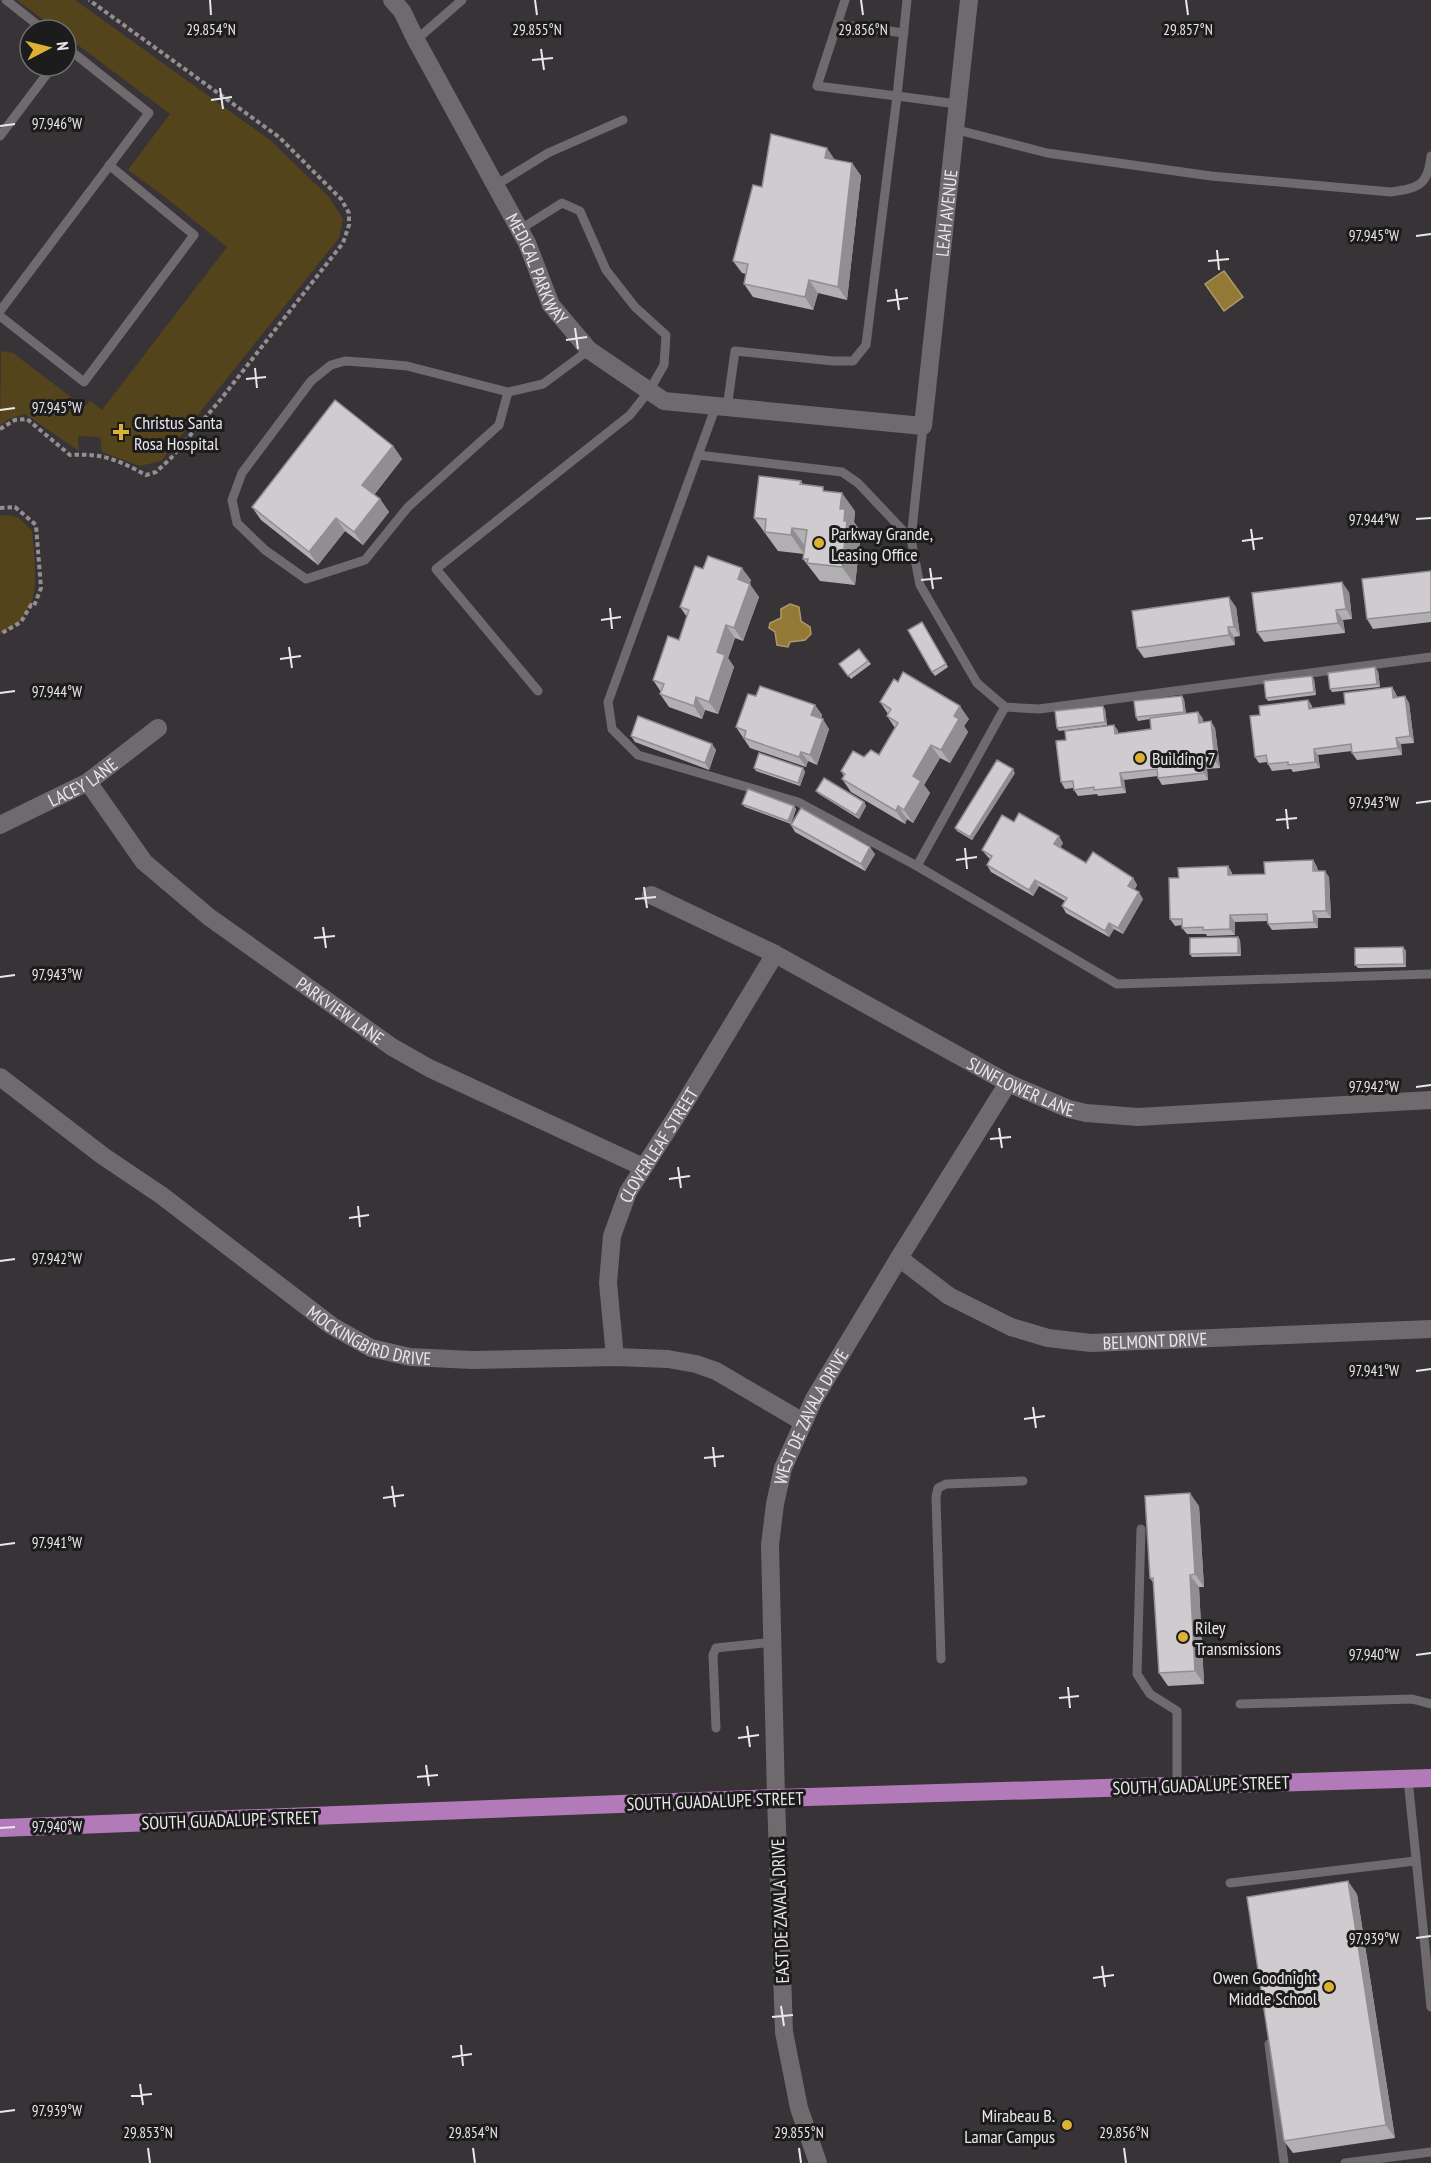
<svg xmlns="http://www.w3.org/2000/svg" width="1431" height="2163" font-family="'PT Sans Narrow',sans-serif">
<rect width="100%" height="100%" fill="#373337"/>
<g fill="#54441b">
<path d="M17,0h58l195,140 59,57 14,22 -4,19 -178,223 -21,5 -38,-14 -2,-15 -22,-1 1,15 -54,-37 -16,5 -9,7 1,-75 12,2 71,54 6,-6 12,9 125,-163 -66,-53 -33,-24 42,-56 -104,-78v-6h-9z"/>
<path d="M3,515l15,2 14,14c3,40 14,84 -32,103v-118z"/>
</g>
<g fill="#927936" stroke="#ac9a6c" stroke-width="1.5">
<path d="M1224,271l19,26 -19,14 -19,-27z"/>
<path d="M790,604l9,3 2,14 9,6 1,7 -6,6 -15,2 -2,5 -11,-2 -2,-13 -6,-4 1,-5 11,-5v-9z"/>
</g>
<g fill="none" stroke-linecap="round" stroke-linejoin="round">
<g stroke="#928e92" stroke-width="4" stroke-dasharray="4.5 3" stroke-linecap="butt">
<path d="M0,429l15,-9 12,-1 43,36c33,-2 48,5 76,20l10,-3 15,-14 50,-59 122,-156 6,-18v-12l-8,-14 -62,-62 -190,-137"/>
<path d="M0,508l15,-1 21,18 5,63 -7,18 -3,-1 -10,17 -21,12"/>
</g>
<g stroke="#6e6a6e" stroke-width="9">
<path d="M6,0l38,30"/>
<path d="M845,0l-28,86 80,10 10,-96"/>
<path d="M837,24l67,9"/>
<path d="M416,40l46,-40"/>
<path d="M954,129l93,24 164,23 180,16c27,-4 37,-6 40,-36"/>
<path d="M0,136l53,-70"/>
<path d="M496,185l52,-32 75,-33"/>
<path d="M519,230l43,-27 18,8 26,59 29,37 31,28 -2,30 -15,26 -19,24 -194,154 102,122"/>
<path d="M0,311l149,-198 -83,-66"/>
<path d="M0,316l84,66 110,-147 -85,-70"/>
<path d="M508,392l-9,33 -91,82 -43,53 -59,19 -41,-29 -28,-27 -5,-23 10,-27 69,-92 20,-16 14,-4 28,2 34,3 101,26 35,-8 46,-34"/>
<path d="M716,406l-108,296 4,27 26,26 160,47 119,64 200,118 314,-10"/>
<path d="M727,408l8,-57 98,10h20l13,-16 31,-249 60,8"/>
<path d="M923,426l-12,113 9,46 57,98 28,24 34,2 392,-52"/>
<path d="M698,455l144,17 16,11 53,56"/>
<path d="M917,866l88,-159"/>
<path d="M1141,1529l-4,145 13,20 27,17v75"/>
<path d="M941,1659l-5,-162 2,-9 8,-4 77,-3"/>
<path d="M1240,1704l172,-5 19,5"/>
<path d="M716,1728l-3,-73 3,-7 57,-6"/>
<path d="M1408,1779l23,228"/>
<path d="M1230,1883l185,-22"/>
<path d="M1269,2044l15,119"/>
<path d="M1345,2163l86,-11"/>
</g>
<g stroke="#6e6a6e" stroke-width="18">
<path id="s1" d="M392,0l10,11 14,29 111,203 24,62 38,45 75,51 259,25 46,-426"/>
<path id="s2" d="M88,782l56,80 65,55 183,130 37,21 214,99"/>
<path id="s3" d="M0,825l88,-43 70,-54"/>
<path id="s4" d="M651,895l124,59 233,129 61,26 17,4 52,4 293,-17"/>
<path id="s5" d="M0,1077l103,79 58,39 171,131 39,22 39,9 62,3 143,-3 53,2 28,5 20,7 87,51"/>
<path id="s6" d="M899,1258l50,38 62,31 37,11 43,5 340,-14"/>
<path id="s7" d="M615,1357l-7,-74 4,-47 16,-44 53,-83 94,-155"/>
<path id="s8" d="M818,2163l-19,-55 -15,-76 -8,-234 -6,-253 5,-41 8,-36 31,-69 85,-141 109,-175"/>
</g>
<path stroke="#b37ab9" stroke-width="18" d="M0,1828l776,-30 655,-20"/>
</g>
<g fill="#b2afb2">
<path d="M835,160l17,3 9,13 -14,124 -29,-7 -5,17 -60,-13 -9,-13 2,-10 -4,-1 -9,-12 29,-74z"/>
<path d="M393,446l9,13 -28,36 6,4 9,13 -26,33 -18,-14 -27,34 -57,-45 -9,-13z"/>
<path d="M801,481l2,4 23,6 29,20 -1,11 4,6 -1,7 3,5 -5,45 -35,-4 -17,-22 1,-5 -26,-3 -24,-33z"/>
<path d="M703,569l48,11 -2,4 10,13 -16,44 -8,-3 -7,20 6,9 -16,47 -13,-4 -3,9 -33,-12 -9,-13 1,-2 -8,-12 26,-40 8,-23 -7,-10z"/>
<path d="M1431,571v51l-58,7 -6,-10z"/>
<path d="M1349,592l3,27 -9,1 2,13 -81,9 -7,-10z"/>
<path d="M1236,607l4,29 -6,1 1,8 -91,13 -7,-10z"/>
<path d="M924,626l24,41 -13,9 -3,-4z"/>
<path d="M859,649l12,15 -20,15 -12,-15z"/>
<path d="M1378,671l2,16 -48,5 -2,-3z"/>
<path d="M1314,679l2,16 -48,6 -2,-3z"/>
<path d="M1392,687l4,7 1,3 8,-1 4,7 5,40 -13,1 1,11 -45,5 -5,-7v-2l-34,4 2,13 -27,4 -2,-3 -19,2 -4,-7 -1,-2 -8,1 -4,-6 5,-42 48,-15 4,6v2l33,-4z"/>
<path d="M756,696l59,9 7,10 -1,4 8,10 -12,36 -9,-4 -2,6 -56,-19 -14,-21z"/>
<path d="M1182,696l2,3 2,15 12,-2 5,7v3l12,6 5,40 -13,1 1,11 -46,5 -4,-7v-2l-34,4 2,13 -28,3 -1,-2 -19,2 -4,-6 -1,-2 -8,1 -4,-7 5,-42 48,-15 4,6v2l33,-4 -1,-10 -12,2 -2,-4z"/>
<path d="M880,702l89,17 -5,7 4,6 -18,31 -10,-5 -16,27 6,8 -17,30 -6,-4 -2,5 -54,-32 -9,-13 2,-3 -3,-5 23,-14 15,-2 16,-27 -8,-12 1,-2z"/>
<path d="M1105,709l2,16 -48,6 -2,-3z"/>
<path d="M631,736l81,8 4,6 -7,20 -74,-28z"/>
<path d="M754,768h49l2,4 -5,14 -44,-15z"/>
<path d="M1015,773l-43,67 -15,-9 -2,-3z"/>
<path d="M816,791l48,11 2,4 -7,13 -40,-25z"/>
<path d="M742,804l52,2 2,3 -5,15 -46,-17z"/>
<path d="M1014,822l49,21 -3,5 26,15 47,15 4,7 -3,5 9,9 -20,35 -9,-5 -5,8 -43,-24 -4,-7 3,-5 -26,-15 -6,10 -42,-24 -4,-7 3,-6 -3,-3 -5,-6z"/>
<path d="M791,825l84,29 -10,17 -70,-39z"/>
<path d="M1313,860l4,7 1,4 11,6 2,41h-13v10l-46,2 -4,-6v-3l-33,1v13l-28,1 -1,-2h-19l-5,-6v-3l-7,1 -5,-7 9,-41 49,-12 4,7v2l33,-1z"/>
<path d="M1238,937l2,3 1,16 -49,1 -2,-3z"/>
<path d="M1403,947l3,4v16l-48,1 -3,-3z"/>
<path d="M1199,1506l5,81h-5l5,97 -36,2 -9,-13 -5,-89 -4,-6z"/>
<path d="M1357,1894l38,244 -102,15 -9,-12z"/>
</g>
<g fill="#918e91">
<path d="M827,148l8,12 -10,-2z"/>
<path d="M852,163l9,13 -14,124 -9,-13z"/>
<path d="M809,280l9,13 -5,17 -8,-13z"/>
<path d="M393,446l9,13 -31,39 -9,-13z"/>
<path d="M842,493l13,18 -1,11 4,6 -1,7 3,5 -5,45 -13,-18 -2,-58z"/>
<path d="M380,499l9,13 -26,33 -9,-13z"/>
<path d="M336,518l9,13 -27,34 -9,-13z"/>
<path d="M792,528l13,18 -1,8 -13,-19z"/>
<path d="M742,568l9,12 -4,12 -9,-13z"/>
<path d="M1342,582l7,10 3,27 -6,-10z"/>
<path d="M750,584l9,13 -16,44 -9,-13z"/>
<path d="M1229,597l7,10 4,29 -6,-9z"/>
<path d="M1336,610l7,10 2,13 -7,-10z"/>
<path d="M726,625l9,13 -7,20 6,9 -16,47 -9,-12 8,-50z"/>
<path d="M1228,627l6,10 1,8 -6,-10z"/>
<path d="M1375,667l3,4 2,16 -3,-3z"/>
<path d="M1312,676l2,3 2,16 -2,-3z"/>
<path d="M1392,687l4,7 2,10 -5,-6z"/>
<path d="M1182,696l2,3 2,16 -2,-3z"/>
<path d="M1405,696l4,7 5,40 -4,-7z"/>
<path d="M696,697l9,13 -3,9 -8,-13z"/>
<path d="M1308,700l4,6 1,9 -4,-6z"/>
<path d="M815,705l7,10 -4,10 -7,-10z"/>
<path d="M960,706l9,13 -5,7 4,6 -18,31 -9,-13 13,-34z"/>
<path d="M1103,706l2,3 2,16 -2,-3z"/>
<path d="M1198,712l5,7 1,10 -5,-6z"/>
<path d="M823,719l6,10 -12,36 -7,-10z"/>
<path d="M1211,721l4,7 5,40 -5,-7z"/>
<path d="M1114,725l4,6 1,9 -4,-6z"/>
<path d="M1396,738l5,6 1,11 -4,-7z"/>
<path d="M712,744l4,6 -7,20 -4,-7z"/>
<path d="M931,745l9,13 -16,27 6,8 -17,30 -9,-13 9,-34z"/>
<path d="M1314,749l4,6 2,13 -5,-6z"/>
<path d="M801,752l7,9 -2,6 -7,-10z"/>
<path d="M1203,763l4,6 1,11 -4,-7z"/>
<path d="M803,768l2,4 -5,14 -2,-3z"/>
<path d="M1013,769l2,4 -43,67 -2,-3z"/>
<path d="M1120,773l4,7 2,13 -4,-6z"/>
<path d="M864,802l2,4 -7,13 -3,-4z"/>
<path d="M794,806l2,3 -5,15 -3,-3z"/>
<path d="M898,806l9,13 -2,5 -9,-13z"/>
<path d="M1059,836l4,7 -5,8 -4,-7z"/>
<path d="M870,847l5,7 -10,17 -4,-7z"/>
<path d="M1313,860l4,7 1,11 -5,-7z"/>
<path d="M1228,866l4,7 1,9 -5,-7z"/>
<path d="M1325,871l4,6 2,41 -5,-7z"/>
<path d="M1133,878l4,7 -4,8 -5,-7z"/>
<path d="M1035,880l4,6 -6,10 -4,-6z"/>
<path d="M1139,892l4,7 -20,35 -5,-6z"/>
<path d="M1313,911l5,7v10l-4,-6z"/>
<path d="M1230,915l5,7v13l-5,-6z"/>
<path d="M1109,923l5,6 -5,8 -4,-6z"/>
<path d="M1238,937l2,3 1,16 -3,-3z"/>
<path d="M1403,947l3,4v16l-2,-3z"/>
<path d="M1190,1493l9,13 5,81 -9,-13z"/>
<path d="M1190,1575l9,12 5,97 -9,-13z"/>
<path d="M1348,1881l9,13 38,244 -9,-13z"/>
</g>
<g fill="#cfcbcf" stroke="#918e91" stroke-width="1.5">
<path d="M771,134l56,14 -2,10 27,5 -14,124 -29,-7 -4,17 -61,-13 4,-20 -15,-3 20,-76 9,2z"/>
<path d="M335,400l58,46 -31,39 18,14 -26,33 -18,-14 -27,34 -57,-45z"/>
<path d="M759,476l42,5 -1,3 23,3v4l19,2 -2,16h5l-1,12h3l-5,46 -35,-4 1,-4h-5l4,-29 -15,-2 -1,7 -26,-3 1,-13 -12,-1z"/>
<path d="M708,556l34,12 -4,11 12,5 -16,44 -8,-3 -9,27 8,3 -16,47 -13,-5 -2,9 -34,-12 4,-10 -11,-4 15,-44 11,4 10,-30 -9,-3 15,-41 8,3z"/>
<path d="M1431,571v41l-64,7 -5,-40z"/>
<path d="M1342,582l4,27 -10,1 2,13 -81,9 -5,-39z"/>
<path d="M1229,597l5,30h-6l1,8 -92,13 -5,-37z"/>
<path d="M922,622l24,42 -14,8 -24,-42z"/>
<path d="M859,649l9,12 -20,15 -9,-12z"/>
<path d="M1375,667l2,17 -47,5 -2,-16z"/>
<path d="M903,672l57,34 -6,10 5,3 -18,31 -10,-5 -18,31 8,5 -17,29 -6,-4 -2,5 -54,-32 3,-5 -4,-3 12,-20 11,6 7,-7 8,5 19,-32 -11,-7 4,-7 -11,-7 14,-23 4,3z"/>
<path d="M1312,676l2,16 -48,6 -2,-17z"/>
<path d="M760,686l55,19 -4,10 12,4 -13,36 -9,-3 -2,5 -55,-19 2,-7 -10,-4 12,-33 8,2z"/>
<path d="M1392,687l1,11 12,-2 5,40 -14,2 2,10 -46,5 -1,-9 -37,5 1,13 -27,3v-3l-20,2 -2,-9 -11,2 -5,-41 10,-1 -1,-9 49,-6 1,9 36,-5 -1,-11z"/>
<path d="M1182,696l2,16 -48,5 -2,-16z"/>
<path d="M1103,706l2,16 -48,6 -2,-17z"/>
<path d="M1198,712l1,11 12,-2 4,40 -12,2 1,10 -46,5 -1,-9 -37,4 2,14 -28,3v-3l-20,3 -1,-9 -12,1 -5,-41 10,-1 -1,-9 49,-6 1,9 36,-5 -1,-11z"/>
<path d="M638,716l74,28 -7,19 -74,-27z"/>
<path d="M759,753l44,15 -5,15 -44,-15z"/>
<path d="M997,760l16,9 -43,68 -15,-9z"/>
<path d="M824,778l40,24 -8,13 -40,-24z"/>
<path d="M748,789l46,17 -6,15 -46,-17z"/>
<path d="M801,808l69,39 -9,17 -70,-39z"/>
<path d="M1019,813l40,23 -5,8 32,19 7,-11 40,26 -5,8 11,6 -21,36 -9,-5 -4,8 -43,-25 5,-8 -32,-18 -6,10 -42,-25 5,-9 -10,-6 20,-35 12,7z"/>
<path d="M1313,860v11h12l1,40h-13l1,11 -46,2 -1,-10 -37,1v14l-27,1v-3l-21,1v-9h-12l-1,-41h10l-1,-10 50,-2v9l37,-1 -1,-12z"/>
<path d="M1238,937v16l-48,1v-16z"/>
<path d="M1403,947l1,17 -49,1v-17z"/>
<path d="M1190,1493l5,81 -5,1 5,96 -36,2 -6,-95h-3l-5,-82z"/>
<path d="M1348,1881l38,244 -102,16 -37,-244z"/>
</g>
<path fill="none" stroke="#eae7ea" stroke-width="2" d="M210,0l1,15M535,0l2,15M861,0l2,15M1186,0l2,15M541,49l3,21M532,60l21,-2M220,88l3,21M211,100l21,-3M0,126l15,-2M1416,236l15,-2M1217,250l2,20M1208,261l21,-2M896,289l3,21M887,301l21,-3M575,328l3,21M566,340l21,-3M255,368l2,20M246,379l20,-2M0,410l15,-2M1416,519l15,-1M1251,529l3,21M1242,541l21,-3M930,568l3,21M921,580l21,-2M610,608l2,21M601,620l20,-3M289,647l3,21M280,659l21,-3M0,693l15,-2M1416,803l15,-2M1286,809l2,20M1276,820l21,-2M965,848l2,21M956,860l21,-3M644,887l3,21M635,899l21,-2M323,927l3,21M314,938l21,-2M0,977l15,-2M1416,1087l15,-2M999,1128l3,20M990,1139l21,-2M678,1167l3,21M669,1179l21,-3M358,1206l2,21M349,1218l20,-3M0,1261l15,-2M1416,1371l15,-2M1033,1407l3,21M1024,1419l21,-3M713,1447l2,20M704,1458l20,-2M392,1486l3,21M383,1498l21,-3M0,1545l15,-2M1416,1655l15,-2M1068,1687l2,21M1059,1698l20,-2M747,1726l3,21M738,1738l21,-3M426,1765l3,21M417,1777l21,-2M0,1828l15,-1M1416,1938l15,-2M1102,1966l3,21M1093,1978l21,-3M781,2006l3,20M772,2017l21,-2M461,2045l2,21M452,2057l20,-3M140,2084l3,21M131,2096l21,-2M0,2112l15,-2M148,2148l2,15M473,2148l2,15M799,2148l2,15M1124,2148l2,15"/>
<g fill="#ddb133" stroke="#1d1c1d" stroke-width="2">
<path d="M118 423h6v6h6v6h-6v6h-6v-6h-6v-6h6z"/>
<circle cx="819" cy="543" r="6"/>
<circle cx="1140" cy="758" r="6"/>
<circle cx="1183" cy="1637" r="6"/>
<circle cx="1329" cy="1987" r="6"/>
<circle cx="1067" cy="2125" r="6"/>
</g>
<g text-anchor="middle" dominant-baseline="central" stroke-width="6" stroke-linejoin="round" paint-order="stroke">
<g font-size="18" fill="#eae7ea" stroke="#1d1c1d">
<text stroke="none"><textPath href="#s1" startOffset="969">LEAH AVENUE</textPath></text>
<text stroke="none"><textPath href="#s1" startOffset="306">MEDICAL PARKWAY</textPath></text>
<text stroke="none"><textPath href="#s3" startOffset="93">LACEY LANE</textPath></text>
<text stroke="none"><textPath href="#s2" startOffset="344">PARKVIEW LANE</textPath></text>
<text stroke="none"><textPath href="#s4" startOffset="417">SUNFLOWER LANE</textPath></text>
<text stroke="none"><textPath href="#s7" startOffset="224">CLOVERLEAF STREET</textPath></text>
<text stroke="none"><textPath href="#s5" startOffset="454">MOCKINGBIRD DRIVE</textPath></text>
<text stroke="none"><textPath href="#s6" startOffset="278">BELMONT DRIVE</textPath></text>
<text stroke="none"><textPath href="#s8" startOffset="759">WEST DE ZAVALA DRIVE</textPath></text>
<text transform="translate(1201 1785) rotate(-2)">SOUTH GUADALUPE STREET</text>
<text transform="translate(715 1801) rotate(-2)">SOUTH GUADALUPE STREET</text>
<text transform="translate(230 1820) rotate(-2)">SOUTH GUADALUPE STREET</text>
<text transform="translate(780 1911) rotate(-92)">EAST DE ZAVALA DRIVE</text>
</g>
<g font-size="18" fill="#eae7ea" stroke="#1d1c1d" text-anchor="start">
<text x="134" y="422">Christus Santa<tspan x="134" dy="21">Rosa Hospital</tspan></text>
<text x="831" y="533">Parkway Grande,<tspan x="831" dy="21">Leasing Office</tspan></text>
<text x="1152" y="758">Building 7</text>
<text x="1195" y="1627">Riley<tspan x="1195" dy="21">Transmissions</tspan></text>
<text x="1317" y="1977" text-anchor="end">Owen Goodnight<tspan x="1317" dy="21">Middle School</tspan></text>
<text x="1055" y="2115" text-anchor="end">Mirabeau B.<tspan x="1055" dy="21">Lamar Campus</tspan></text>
</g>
</g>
<g font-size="15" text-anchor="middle" fill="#eae7ea" stroke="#1d1c1d" stroke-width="6" stroke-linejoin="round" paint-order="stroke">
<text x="211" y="35">29.854°N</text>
<text x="537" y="35">29.855°N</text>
<text x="863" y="35">29.856°N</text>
<text x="1188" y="35">29.857°N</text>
<text x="57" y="129">97.946°W</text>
<text x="1374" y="241">97.945°W</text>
<text x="57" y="413">97.945°W</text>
<text x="1374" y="525">97.944°W</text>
<text x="57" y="697">97.944°W</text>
<text x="1374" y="808">97.943°W</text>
<text x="57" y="980">97.943°W</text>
<text x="1374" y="1092">97.942°W</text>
<text x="57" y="1264">97.942°W</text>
<text x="1374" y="1376">97.941°W</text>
<text x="57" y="1548">97.941°W</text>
<text x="1374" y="1660">97.940°W</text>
<text x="57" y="1832">97.940°W</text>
<text x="1374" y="1944">97.939°W</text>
<text x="57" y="2116">97.939°W</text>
<text x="148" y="2138">29.853°N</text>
<text x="473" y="2138">29.854°N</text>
<text x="799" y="2138">29.855°N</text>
<text x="1124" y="2138">29.856°N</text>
</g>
<g transform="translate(48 48) rotate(83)"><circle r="28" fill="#1d1c1d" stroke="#6f6d6f" stroke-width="1.5"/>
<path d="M0-4.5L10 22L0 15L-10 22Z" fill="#ddb133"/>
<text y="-9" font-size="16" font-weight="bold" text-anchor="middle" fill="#eae7ea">N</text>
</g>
</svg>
